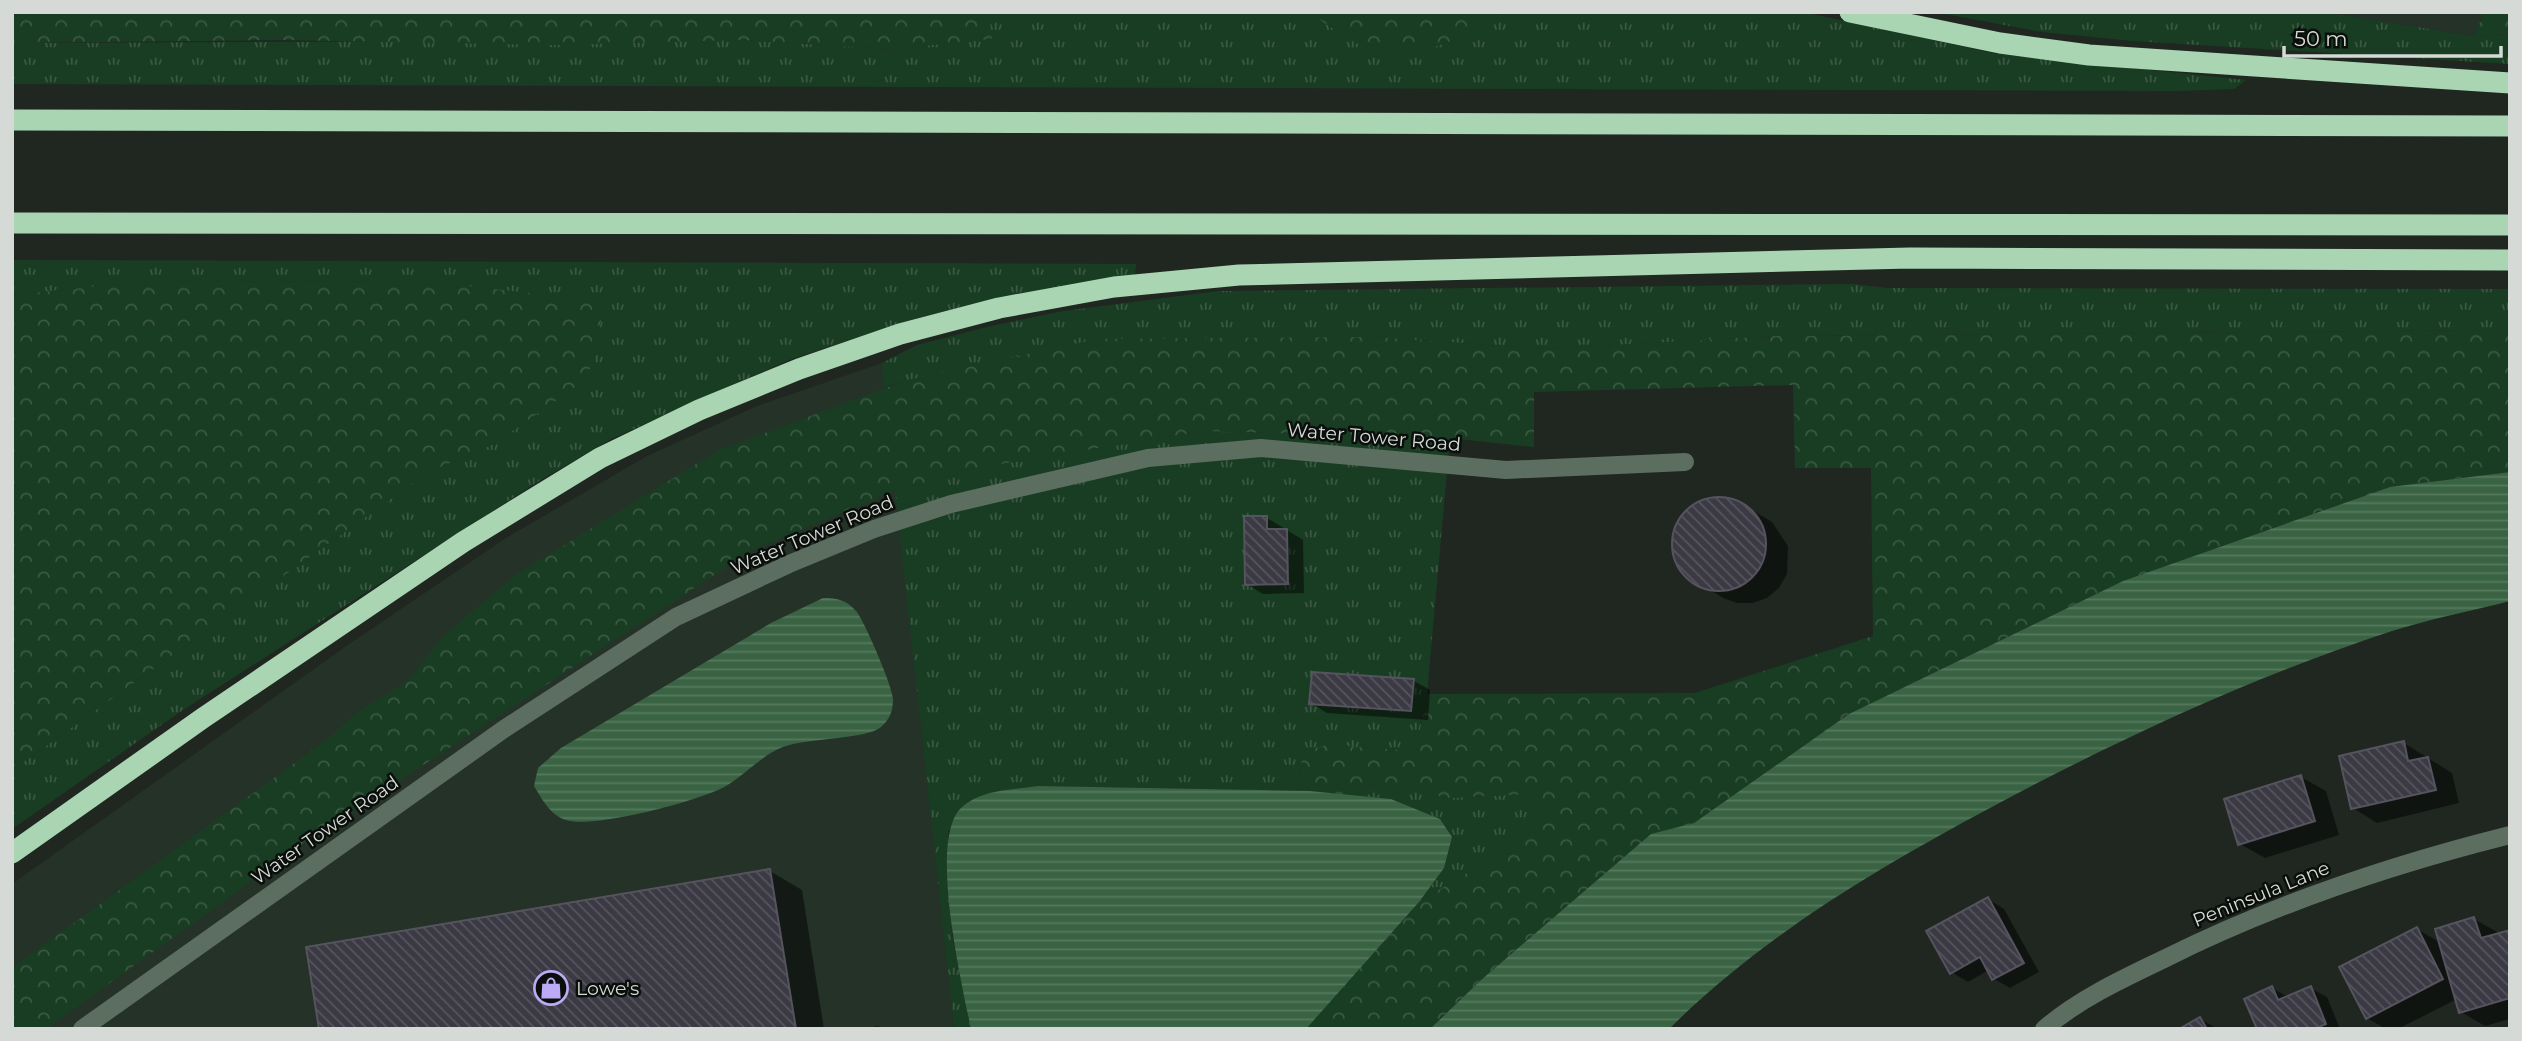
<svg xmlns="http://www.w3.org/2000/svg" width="2522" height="1041" font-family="Montserrat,sans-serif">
<defs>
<pattern id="grass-tufts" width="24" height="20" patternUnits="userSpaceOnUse" patternTransform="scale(1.75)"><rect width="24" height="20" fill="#193d23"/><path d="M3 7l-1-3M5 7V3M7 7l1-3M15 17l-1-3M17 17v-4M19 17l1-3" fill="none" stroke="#3a5842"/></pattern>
<pattern id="forest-crowns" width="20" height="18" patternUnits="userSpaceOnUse" patternTransform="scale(1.75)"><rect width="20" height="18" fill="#193d23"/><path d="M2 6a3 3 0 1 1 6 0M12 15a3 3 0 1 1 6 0" fill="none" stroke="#3a5842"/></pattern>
<pattern id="water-rules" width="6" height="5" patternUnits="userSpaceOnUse" patternTransform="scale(1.75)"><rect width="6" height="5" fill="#3a6344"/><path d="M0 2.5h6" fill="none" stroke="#56795e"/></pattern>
<pattern id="building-back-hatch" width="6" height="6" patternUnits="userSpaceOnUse" patternTransform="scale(1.75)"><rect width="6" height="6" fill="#3b3943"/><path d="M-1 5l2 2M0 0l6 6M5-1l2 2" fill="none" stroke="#56555d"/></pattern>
</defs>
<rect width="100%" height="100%" fill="#1f2720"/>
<g fill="#253228">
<path d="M2324,12h161l-12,24z"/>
<path d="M882,363l72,666h-942v-145l340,-242 154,-104 141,-82 110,-50z"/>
</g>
<g fill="url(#grass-tufts)">
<path d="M989,12h318l49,31 32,5h43l41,-14 28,-22h303l194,42 249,26 -12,9 -59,2 -2163,-7v-41l727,-3 152,9 100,-10z"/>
<path d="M1934,12h390l149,24 37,-2v30l-377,-23 -91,-9z"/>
<path d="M12,260l1124,4 -1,11 -162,29 -66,17 -118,39 -178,79 -72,42 -359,231 -168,117v-59l415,-297 69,-30 -65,-161 -281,-1 -138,14z"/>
<path d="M1853,284l34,4 623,1v41l-737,6 -225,13 -176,-12 -465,43 -23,8 -2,-25 35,-18 74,-19 72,-15 156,-20z"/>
<path d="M1204,431l246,7 -23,256 -11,57 -89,-6 -27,21 1,16 10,9 -273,-5 -90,44 4,105 19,94h-17l-59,-538 81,-23z"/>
<path d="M1365,784l53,3 26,11 90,-4 9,12 -2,11 -13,19 -109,66 25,-34 8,-31 -12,-18 -49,-20 -36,-3z"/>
</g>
<g fill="url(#forest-crowns)">
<path d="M12,12h977l3,27 -101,10 -152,-9 -184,5 -275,-5 -268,3z"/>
<path d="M1307,12h193l-28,22 -41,14h-43l-32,-5z"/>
<path d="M2485,12h25v22l-37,2z"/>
<path d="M150,281l281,1 143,16 29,11 -9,54 -16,22 -82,58 -69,30 -415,297v-475z"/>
<path d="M2510,330v142l-120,15 -267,94 -274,133 -155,109 -43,12 -170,145 -51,49h-124l113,-127 109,-66 13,-19 2,-11 -10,-12 -89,4 -26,-11 -53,-3 -10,12 -44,-5 -10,-9 -1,-16 6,-15 21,-6 89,6 11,-57 268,-1 178,-57 -2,-168h-76l-2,-83 -259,7v55l-84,-9 -246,-7 -228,37 -81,23 -141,58 -441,288 -267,192h-34v-61l317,-230 26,-24 53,-33 35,-45 74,-62 202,-124 188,-70 190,-41 275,-2 176,12 225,-13z"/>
</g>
<g fill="url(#water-rules)">
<path d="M2510,472v129c-39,10 -80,18 -118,30 -140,46 -273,108 -402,177 -116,62 -227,128 -321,221h-239l51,-49 170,-146 43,-11 155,-109 274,-133 267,-94z"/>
<path d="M823,598c15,0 23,2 33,13 8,9 37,76 37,88 0,12 -3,20 -12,28 -13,12 -75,11 -98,20 -20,7 -38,28 -57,39 -26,15 -133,43 -160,34 -16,-5 -24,-21 -32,-34l4,-18 23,-20 210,-125z"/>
<path d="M1038,786l272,5 81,8 49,20 12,18 -8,31 -25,34 -113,127h-335c-9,-44 -43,-189 -10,-221 20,-19 51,-18 77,-22z"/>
</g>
<g fill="#0007">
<path d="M1719,498l28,9 25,15 16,24 -1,28 -8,14 -12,10 -14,5h-16l-14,-5 -38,-24 -11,-29 8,-28 24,-17z"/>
<path d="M1267,518l36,22 1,53 -41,1 -17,-10z"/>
<path d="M1414,681l16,9 -2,30 -101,-7 -16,-10z"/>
<path d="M2404,743l48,30 7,30 -82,20 -24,-15z"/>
<path d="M2301,777l25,14 13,44 -74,23 -25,-14z"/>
<path d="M770,871l32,19 22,139h-504z"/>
<path d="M1988,899l16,10 35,63 -29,16 -16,-9 -5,-9 -21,12 -17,-10z"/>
<path d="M2474,919l25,14 11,-1v87l-25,7 -24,-14 -4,-13 -59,30h-12l-19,-11 50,-89 24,14z"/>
<path d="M2272,988l16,9 22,-9 17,9 13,32h-81z"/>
<path d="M2200,1019l18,10h-35z"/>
<path d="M878,1026l6,3h-24z"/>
</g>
<g fill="url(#building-back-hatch)" stroke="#55535e" stroke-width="2">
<circle cx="1719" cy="544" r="47"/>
<path d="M1244,516h23v13h20l1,55 -43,1z"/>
<path d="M1312,672l102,7 -3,32 -102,-7z"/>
<path d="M2404,741l4,20 20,-4 8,33 -85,19 -12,-53z"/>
<path d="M2301,775l14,46 -77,24 -14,-46z"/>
<path d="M770,869l26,160h-477l-13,-82z"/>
<path d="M1988,897l36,66 -32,17 -12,-23 -30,17 -24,-43z"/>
<path d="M2474,917l7,21 29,-8v68l-51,15 -24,-84z"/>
<path d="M2417,927l26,52 -77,40 -27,-52z"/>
<path d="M2272,986l6,14 33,-14 15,38 -12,5h-57l-13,-30z"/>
<path d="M2200,1017l7,12h-28z"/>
</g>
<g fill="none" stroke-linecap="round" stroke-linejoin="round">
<g stroke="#5c6e60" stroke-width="18">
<path d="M82,1029l422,-300 172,-112 113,-53 85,-35 77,-25 197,-46 113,-10 245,22 179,-8"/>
<path d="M2044,1029c35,-30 78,-50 120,-70 110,-55 226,-94 346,-124"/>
</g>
<g stroke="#a9d5b2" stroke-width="21">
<path d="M1850,12l150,31 89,12 421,28"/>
<path d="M12,120l2498,6"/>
<path d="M12,223l2498,2"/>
<path d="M12,853l191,-135 260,-176 137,-84 99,-48 100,-41 101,-35 99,-26 115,-21 125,-12 671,-17 600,2"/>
</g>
</g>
<defs>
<g id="shop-ring" transform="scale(1.75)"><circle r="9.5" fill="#0b0f0c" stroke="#bcaaf6" stroke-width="1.5"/><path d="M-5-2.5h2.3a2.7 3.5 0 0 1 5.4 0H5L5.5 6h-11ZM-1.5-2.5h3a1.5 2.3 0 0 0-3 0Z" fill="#bcaaf6"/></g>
</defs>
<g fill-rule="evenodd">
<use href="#shop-ring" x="551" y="988"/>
</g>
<g text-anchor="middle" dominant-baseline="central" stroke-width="5" stroke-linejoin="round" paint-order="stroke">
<g font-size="19" fill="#d5dad6" stroke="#0b0f0c">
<text transform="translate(1374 437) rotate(5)">Water Tower Road</text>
<text transform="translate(812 535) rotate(-23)">Water Tower Road</text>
<text transform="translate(325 830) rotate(-35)">Water Tower Road</text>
<text transform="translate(2261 894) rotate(-22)">Peninsula Lane</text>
</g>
<g font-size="19" fill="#d5dad6" stroke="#0b0f0c" text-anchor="start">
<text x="576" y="988">Lowe's</text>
</g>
</g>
<rect width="2522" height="1041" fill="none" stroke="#d5dad6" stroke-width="28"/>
<path d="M2284 46v10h217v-10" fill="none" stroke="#d5dad6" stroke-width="3.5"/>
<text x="2294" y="46" font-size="21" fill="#d5dad6" stroke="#0b0f0c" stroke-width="5" paint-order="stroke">50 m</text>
</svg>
